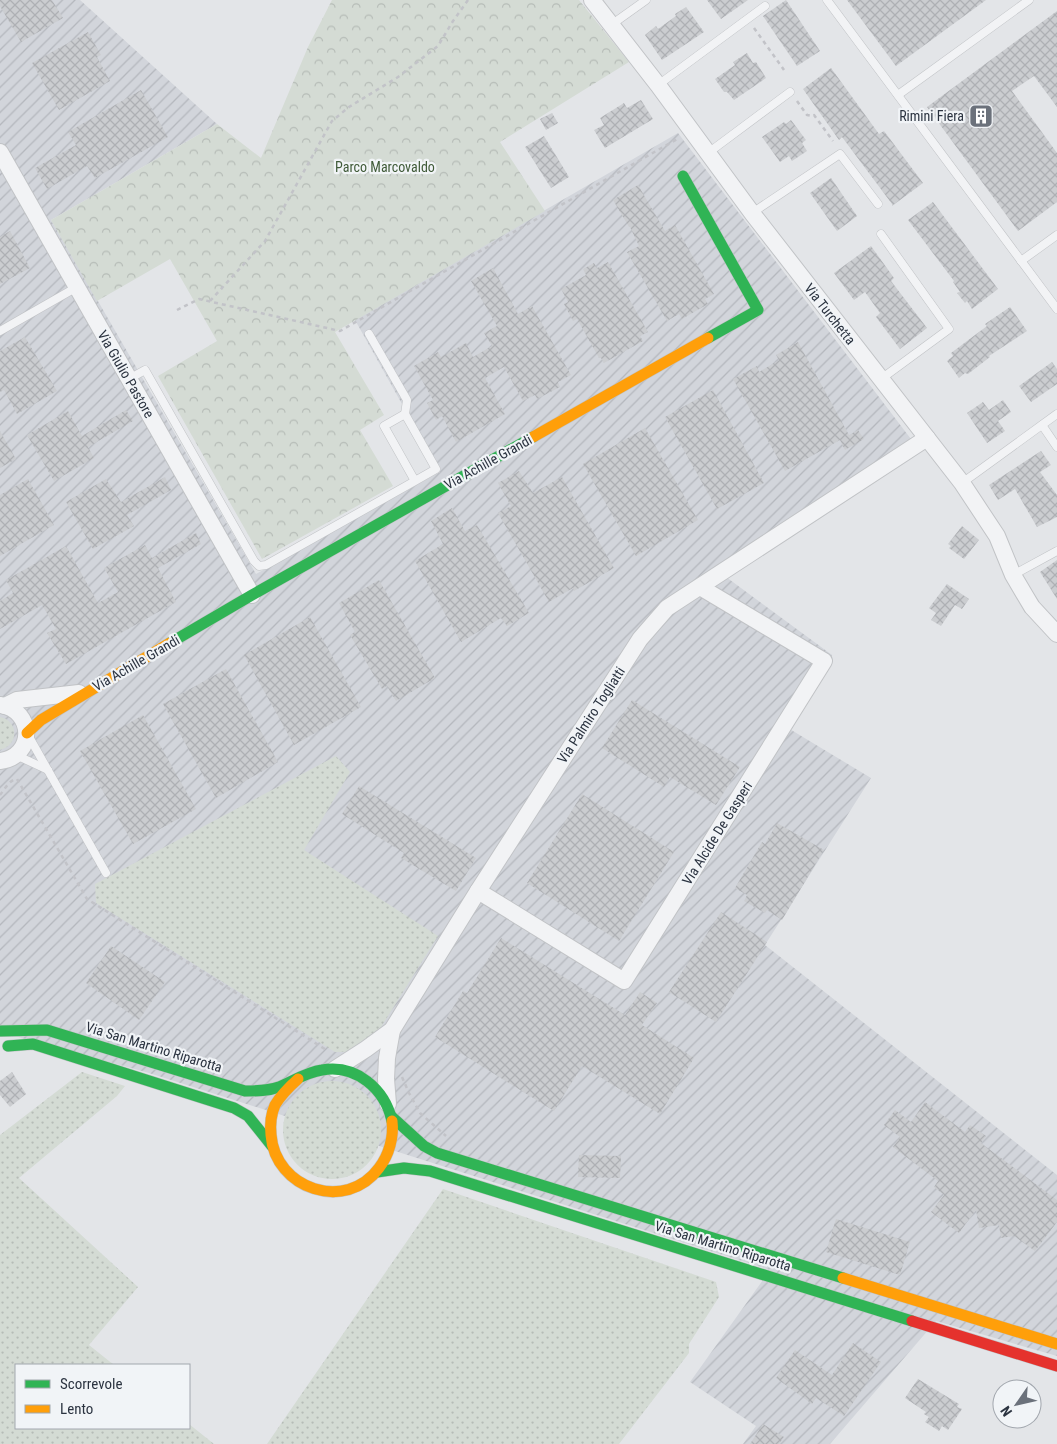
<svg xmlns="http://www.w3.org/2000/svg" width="1057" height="1444" font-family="'Roboto Condensed',sans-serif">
<defs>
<pattern id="industrial-furrows" width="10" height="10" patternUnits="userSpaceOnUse" patternTransform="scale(1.25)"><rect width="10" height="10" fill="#d2d5db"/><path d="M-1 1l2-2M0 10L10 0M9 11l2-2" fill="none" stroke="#b4b7bd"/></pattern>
<pattern id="grass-dots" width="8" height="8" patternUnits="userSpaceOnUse" patternTransform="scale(1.25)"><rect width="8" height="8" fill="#d4dbd4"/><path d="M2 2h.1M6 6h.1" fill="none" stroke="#b6bcb7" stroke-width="1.8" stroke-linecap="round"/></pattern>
<pattern id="park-crowns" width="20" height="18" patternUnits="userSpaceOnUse" patternTransform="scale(1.25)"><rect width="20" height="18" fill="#d4dbd4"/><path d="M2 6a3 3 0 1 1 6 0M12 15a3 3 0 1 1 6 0" fill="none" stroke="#b6bcb7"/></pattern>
<pattern id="building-cross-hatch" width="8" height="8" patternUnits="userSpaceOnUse" patternTransform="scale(1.25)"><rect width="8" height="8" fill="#cbcdd0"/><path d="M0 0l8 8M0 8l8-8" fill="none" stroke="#aeb0b4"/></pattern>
</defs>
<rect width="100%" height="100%" fill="#e3e5e8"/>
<path fill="url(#industrial-furrows)" d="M0,0h80l137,124 -166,96 205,354 184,-102 -85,-152 323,-187 236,310 -196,128 114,84 -49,70 88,53 -106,167 292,230v181l-121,-35 -106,123h-87l13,-18 -66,-44 80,-112 -621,-197 -149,-41z"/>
<g fill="url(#grass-dots)">
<path d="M0,717c19,4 19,28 0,33z"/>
<path d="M336,756l14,16 -46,78 134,86 -60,96 -22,16 -10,4h-11l-239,-149 -1,-19z"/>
<path d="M82,1072l43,14 -8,10 -98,82 119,109 -49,58 25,20h-98v63h173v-4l25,20h-214v-309z"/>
<circle cx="332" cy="1130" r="49"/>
<path d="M443,1189l273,93 3,15 -30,47v9l-70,91h-352z"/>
</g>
<path fill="url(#park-crowns)" d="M332,0h247l50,62 -129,80 45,69 -210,121 49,83 -24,15 33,56 -131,73 -104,-183 59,-35 -47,-82 -73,42 -46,-81 166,-96 44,34 47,-111z"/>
<g fill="url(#building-cross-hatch)">
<path d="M0,0h52l11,18 -42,24 -21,-36z"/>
<path d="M707,0h41l-27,19z"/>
<path d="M786,0l34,51 -23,15 -34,-50z"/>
<path d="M847,0h139l-90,66z"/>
<path d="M686,7l18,25 -42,28 -17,-25 11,-9 2,3 18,-13 -1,-2z"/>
<path d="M1057,11v96l-23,-31 -22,15 45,62v49l-39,29 -91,-124z"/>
<path d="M88,32l13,23 -4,2 13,24 -51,29 -27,-47z"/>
<path d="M747,53l6,10 3,-1 10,16 -32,22 -7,-8h-3l-9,-13 20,-14 -2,-3z"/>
<path d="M831,68l48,66 5,-3 39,52 -31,23v-2l-50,-67 -3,3 -36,-51z"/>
<path d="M141,90l27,47 -73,41 -8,-12 -40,23 -12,-21 41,-23 -8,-13z"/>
<path d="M641,100l12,19 -48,29 -11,-18 10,-5 -4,-7 24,-15 3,5z"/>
<path d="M552,113l6,10 -12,7 -6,-11z"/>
<path d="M791,120l15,20 -4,3 5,8 -15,10 -3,-5 -9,6 -18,-25 22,-15 2,2z"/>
<path d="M544,136l25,41 -18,11 -26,-41z"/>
<path d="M831,178l26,38 -20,15 -27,-38z"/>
<path d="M638,185l27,46 10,-6 39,69 -9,5 3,5 -26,15 -3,-5 -12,7 -40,-69 12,-6 -9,-19h-1l-16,-27z"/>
<path d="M933,202l65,87 -26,20 -5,-8 -2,2 -8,-10 3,-1 -7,-10 1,-1 -46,-61z"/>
<path d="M10,231l20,37 -30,16v-47z"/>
<path d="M871,246l23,32 -3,3 36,47 -27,21 -24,-32 4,-4 -15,-21 -11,8 -20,-27z"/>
<path d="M608,262l40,70 -8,4 3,5 -39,22 -3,-5h-2l-22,-39 -4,2 -9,-17 4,-2 -7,-13 25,-14 -3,-6 11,-6 3,5z"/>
<path d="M493,268l25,46 14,-8 39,69 -13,7 2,5 -23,12 -2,-4 -12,6 -19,-34 -19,11 20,36 -49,28 -14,-26 -6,4 -9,-17 6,-3 -19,-34 24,-14 3,5 25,-14 7,14 19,-11 -8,-13 13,-7 -26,-45z"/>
<path d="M1010,307l17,24 -38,25 1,1 -22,17 -3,-1 -6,5 -12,-17 6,-5 -2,-3 36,-27 -2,-2z"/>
<path d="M25,337l32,54 -40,23 -13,-24 -4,2v-41z"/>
<path d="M798,342l51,93 9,-5 6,9 -19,11 -5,-10 -55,31 -52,-92 24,-13 2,6 20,-12 -3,-5z"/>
<path d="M1052,362l5,7v15l-26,18 -12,-16z"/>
<path d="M713,390l51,93 -47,26 -52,-92z"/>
<path d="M1003,400l8,12 -13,9 7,10 -18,12 -20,-30 16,-11 6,8z"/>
<path d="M126,410l7,11 -45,26 6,11 -40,23 -27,-46 41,-24 14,25z"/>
<path d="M645,428l53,92 -62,36 -53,-92z"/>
<path d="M0,431l16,28 -16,9z"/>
<path d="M1041,451l10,14 -11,7 17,23v22l-20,10 -22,-38 -17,11 -9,-15z"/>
<path d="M519,471l14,22 29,-16 52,91 -40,23 -1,-3 -24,14 -51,-89 13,-7 -13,-23z"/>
<path d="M165,477l6,13 -44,25 7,11 -41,23 -27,-47 40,-23 15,23z"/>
<path d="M28,479l26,46 -54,31v-61z"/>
<path d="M452,508l13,23 12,-6 52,88 -22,13 -6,-8 -40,24 -46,-81 28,-17 -12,-23z"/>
<path d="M962,526l17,14 -15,19 -15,-11 2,-2 -3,-2z"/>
<path d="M196,533l5,11 -43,24 18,34 -110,62 -19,-31 9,-4 -14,-24 -42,24v-28l13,-8 -7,-13 60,-34 32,57 20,-11 -14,-24 41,-23 7,13z"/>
<path d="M1057,560v39l-17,-27z"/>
<path d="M379,580l56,98 -39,23 -9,-15 -5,3 -32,-54 5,-3 -16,-29z"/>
<path d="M947,584l22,15 -7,10 -7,-4 -14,21 -10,-6 5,-7 -7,-5z"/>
<path d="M310,617l51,90 -67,38 -50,-90z"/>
<path d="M226,669l52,93 -62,36 -53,-94z"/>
<path d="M632,700l108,67 -24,38 -46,-28 -6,10 -62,-39z"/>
<path d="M143,715l53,94 -63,35 -53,-93z"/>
<path d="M359,786l117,72 -20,33 -55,-33 3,-5 -62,-39z"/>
<path d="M582,794l92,58 -55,89 -92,-58z"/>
<path d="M777,823l47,27 -42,70 -15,-10 -2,3 -21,-12 3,-6 -12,-7 27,-46 3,2z"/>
<path d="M721,912l46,30 -51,80 -47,-30z"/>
<path d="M501,938l124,77 15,-23 17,11 -15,22 52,33 -34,56 -78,-48 -28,45 -119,-74 28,-46 4,2z"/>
<path d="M111,946l54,36 -26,38 -53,-37z"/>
<path d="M12,1072l14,22 -16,13 -10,-12v-14z"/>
<path d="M925,1102l40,30 5,-7 16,11 -5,7 76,57v22l-22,29 -21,-15 -13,2 -2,-13 -20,3 -3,-18 -17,23 -28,-21 13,-17 -10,-8 4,-6 -45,-34 7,-10 -16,-12 11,-15 16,12z"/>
<path d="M579,1155l42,1 -1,22 -42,-1z"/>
<path d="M836,1219l74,23 -10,33 -74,-23z"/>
<path d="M853,1343l28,19 -37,54 -28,-18 -4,6 -36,-26 19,-28 37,25z"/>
<path d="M918,1379l41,25 -2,3 5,2 -14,21 -6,-4 -3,5 -14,-9 4,-5 -5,-3 2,-2 -21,-14z"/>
<path d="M763,1424l21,13 -5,7h-29z"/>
</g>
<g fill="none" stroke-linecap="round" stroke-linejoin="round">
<g stroke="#c1c3c6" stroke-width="9">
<g id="lane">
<path d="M827,0l230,309"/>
<path d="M611,25l35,-25"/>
<path d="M658,85l107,-79"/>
<path d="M898,95l131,-95"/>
<path d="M708,153l82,-61"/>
<path d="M752,213l88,-59 38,50"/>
<path d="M881,234l68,95 -68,50"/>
<path d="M1021,261l36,-26"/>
<path d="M0,331l77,-44"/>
<path d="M369,334l38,66 -2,14"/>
<path d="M129,379l16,-9 109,191 5,5 7,-1 149,-84 21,-12 -31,-55 -21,12 31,55"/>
<path d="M1042,425l15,22"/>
<path d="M962,483l95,-69"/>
<path d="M1013,575l44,-24"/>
<path d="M28,735l78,138"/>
<path d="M16,755l32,15"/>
</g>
</g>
<g stroke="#c1c3c6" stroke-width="18">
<g id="street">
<path d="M592,0l66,85 94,128 210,270 35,53 16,39 13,22 6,10 25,27"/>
<path d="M0,152l252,443"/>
<path d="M0,705c35,5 35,52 0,56"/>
<path d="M5,706l12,-6 62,-7"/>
<path d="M478,891l146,90 200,-320 -124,-74"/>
<path d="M335,1069l31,-20 26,-19 86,-139 162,-252 27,-31 260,-170"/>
<path d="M388,1104l-2,-25 1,-21 5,-28"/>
</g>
</g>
<g stroke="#c1c3c6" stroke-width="12">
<g id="fast">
<path d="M683,176l75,134 -50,28"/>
<path d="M170,643l82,-48 281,-158"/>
<path d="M0,1031l47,-1 198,61c12,0 23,0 34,-4 14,-6 28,-15 43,-17 34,-6 63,19 70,51"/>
<path d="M8,1046l25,-2 201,64 14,8 24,30"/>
<path d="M391,1116l33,30 13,7 406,125"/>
<path d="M377,1172l27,-4 26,3 482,150"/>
</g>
</g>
<g stroke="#c1c3c6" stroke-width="12">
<g id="slow">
<path d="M533,437l175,-99"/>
<path d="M27,733l14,-13 129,-77"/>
<path d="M298,1079c-9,8 -17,16 -23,26 -4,9 -5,20 -4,30 4,54 75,78 108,33 10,-13 15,-31 13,-47"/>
<path d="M843,1278l214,66"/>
</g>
</g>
<g stroke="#c1c3c6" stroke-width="12">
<path id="jam" d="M912,1321l145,45"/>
</g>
<g stroke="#c2c3c8" stroke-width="2.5" stroke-dasharray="4 4" stroke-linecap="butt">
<path d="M754,28l30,42"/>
<path d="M797,101l10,14 5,1 2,-1 19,26"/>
<path d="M210,301l55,-60 67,-120 17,-14 49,-30 40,-31 15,-25 15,-21"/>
<path d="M177,310l22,-11 141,32 339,-193"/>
<path d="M0,795c5,-6 9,-15 17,-16l70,120 241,152"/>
<path d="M402,1077l7,16 11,20 26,23"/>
</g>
<use href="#lane" stroke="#f2f3f5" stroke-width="8"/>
<use href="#street" stroke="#f2f3f5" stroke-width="16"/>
<use href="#fast" stroke="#30b455" stroke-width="11"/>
<use href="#slow" stroke="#ff9f0a" stroke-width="11"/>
<use href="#jam" stroke="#e5322d" stroke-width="11"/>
</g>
<defs>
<g id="building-square" transform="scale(1.25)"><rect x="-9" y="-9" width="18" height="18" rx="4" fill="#6b717b" stroke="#f1f4f7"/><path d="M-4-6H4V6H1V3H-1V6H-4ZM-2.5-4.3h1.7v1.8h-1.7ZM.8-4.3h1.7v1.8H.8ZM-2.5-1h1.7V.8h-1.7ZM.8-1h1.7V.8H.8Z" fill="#fff"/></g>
</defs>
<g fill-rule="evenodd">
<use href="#building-square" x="981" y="116"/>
</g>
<g text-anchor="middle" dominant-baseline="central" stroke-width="4.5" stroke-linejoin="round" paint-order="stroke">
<g font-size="14" fill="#2b3340" stroke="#f1f4f7" text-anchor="end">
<text x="964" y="116">Rimini Fiera</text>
</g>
<g font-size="14" fill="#405b39" stroke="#f1f4f7">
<text x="385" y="167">Parco Marcovaldo</text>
</g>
<g font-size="14" fill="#2b3340" stroke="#f1f4f7">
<text transform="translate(830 314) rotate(52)">Via Turchetta</text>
<text transform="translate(126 374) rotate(60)">Via Giulio Pastore</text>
<text transform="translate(488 462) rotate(-29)">Via Achille Grandi</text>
<text transform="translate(136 663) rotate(-30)">Via Achille Grandi</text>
<text transform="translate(591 715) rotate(-57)">Via Palmiro Togliatti</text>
<text transform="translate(717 833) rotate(-58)">Via Alcide De Gasperi</text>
<text transform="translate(154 1047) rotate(17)">Via San Martino Riparotta</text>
<text transform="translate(723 1246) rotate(17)">Via San Martino Riparotta</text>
</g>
</g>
<rect x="15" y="1364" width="175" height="65" fill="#f1f4f7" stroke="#a2a7ae"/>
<rect x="25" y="1380" width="25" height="8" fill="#30b455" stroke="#a2a7ae"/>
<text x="60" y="1389" font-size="15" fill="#2b3340">Scorrevole</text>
<rect x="25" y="1405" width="25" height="8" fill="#ff9f0a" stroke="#a2a7ae"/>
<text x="60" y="1414" font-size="15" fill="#2b3340">Lento</text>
<g transform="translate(1017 1404) rotate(236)"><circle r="24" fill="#f1f4f7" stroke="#a2a7ae"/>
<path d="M0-4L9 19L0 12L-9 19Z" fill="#6b717b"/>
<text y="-8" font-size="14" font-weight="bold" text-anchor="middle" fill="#2b3340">N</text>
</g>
</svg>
